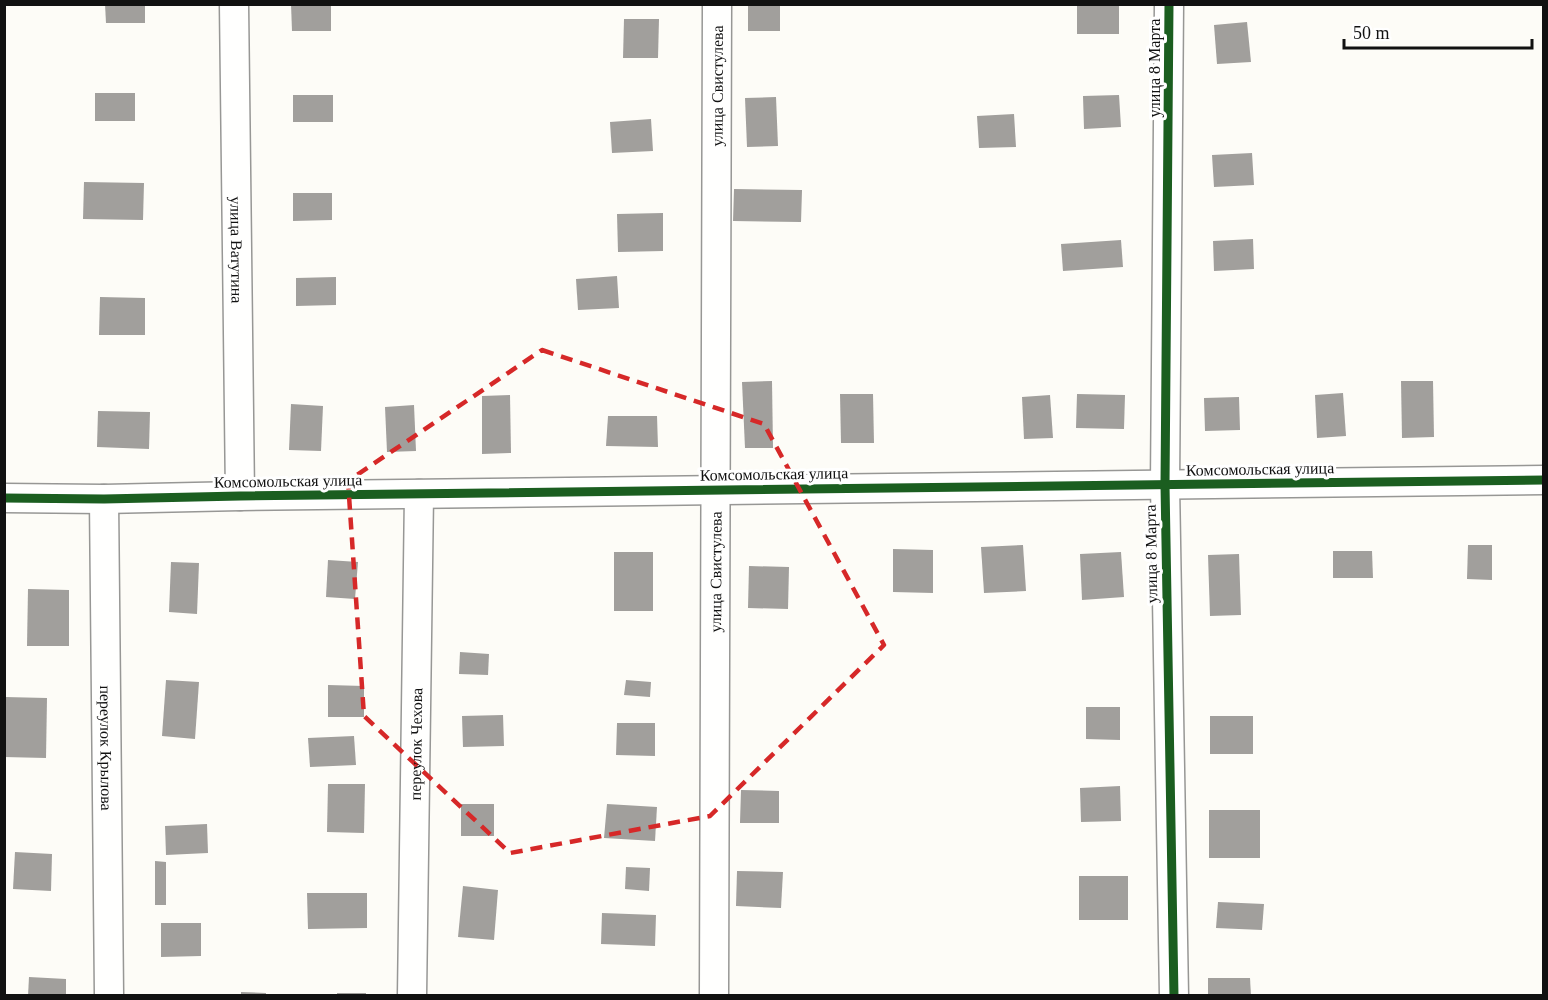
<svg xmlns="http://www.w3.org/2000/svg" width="1548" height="1000" font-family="'Times New Roman',serif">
<rect width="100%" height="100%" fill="#fdfcf7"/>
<g fill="#a19f9c">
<path d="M105,4h40v19h-39z"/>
<path d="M291,4h40v27h-39z"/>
<rect x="748" y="4" width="32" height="27"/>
<path d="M1119,4v30h-42v-29z"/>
<path d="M624,19h35l-1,39h-35z"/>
<path d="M1247,22l4,40 -34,2 -3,-39z"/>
<rect x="95" y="93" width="40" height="28"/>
<rect x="293" y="95" width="40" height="27"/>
<path d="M1119,95l2,32 -37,2 -1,-33z"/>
<path d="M776,97l2,49 -31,1 -2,-49z"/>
<path d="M1014,114l2,33 -37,1 -2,-32z"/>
<path d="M651,119l2,32 -41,2 -2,-31z"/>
<path d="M1252,153l2,32 -40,2 -2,-32z"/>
<path d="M84,182l60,1 -1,37 -60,-1z"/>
<path d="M734,189l68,1 -1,32 -68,-1z"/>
<path d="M293,193h39v27l-39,1z"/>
<path d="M663,213v38l-45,1 -1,-38z"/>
<path d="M1253,239l1,30 -40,2 -1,-30z"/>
<path d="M1121,240l2,27 -60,4 -2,-27z"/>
<path d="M617,276l2,32 -41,2 -2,-31z"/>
<path d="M336,277v28l-40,1v-28z"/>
<path d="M100,297l45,1v37h-46z"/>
<path d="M772,381l1,67h-28l-3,-66z"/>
<path d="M1401,381h32l1,56 -32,1z"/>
<path d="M1343,393l3,43 -29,2 -2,-43z"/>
<path d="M840,394h33l1,49h-33z"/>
<path d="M1077,394l48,1 -1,34 -48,-1z"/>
<path d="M510,395l1,58 -29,1v-58z"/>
<path d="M1050,395l3,43 -29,1 -2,-42z"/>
<path d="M1239,397l1,33 -35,1 -1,-33z"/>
<path d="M291,404l32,2 -2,45 -32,-1z"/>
<path d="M414,405l2,46 -29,1 -2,-45z"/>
<path d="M98,411l52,1 -1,37 -52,-2z"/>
<path d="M608,416h49l1,31 -52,-1z"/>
<path d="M1023,545l3,46 -42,2 -3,-46z"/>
<path d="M1468,545h24v35l-25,-1z"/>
<path d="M893,549l40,1v43l-40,-1z"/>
<path d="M1333,551h39l1,27h-40z"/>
<rect x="614" y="552" width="39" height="59"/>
<path d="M1121,552l3,45 -42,3 -2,-46z"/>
<path d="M1239,554l2,61 -31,1 -2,-61z"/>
<path d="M328,560l30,2 -3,37 -29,-2z"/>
<path d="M171,562l28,1 -2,51 -28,-2z"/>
<path d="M749,566l40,1 -1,42 -40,-1z"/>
<path d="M28,589l41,1v56h-42z"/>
<path d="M460,652l29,2 -1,21 -29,-1z"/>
<path d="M166,680l33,2 -4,57 -33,-3z"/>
<path d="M626,680l25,2 -1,15 -26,-2z"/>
<path d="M328,685l36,1v31h-36z"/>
<path d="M5,697l42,1 -1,60 -42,-1z"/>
<path d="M1086,707h34v33l-34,-1z"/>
<path d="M503,715l1,31 -41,1 -1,-31z"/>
<rect x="1210" y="716" width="43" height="38"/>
<path d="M617,723h38v33l-39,-1z"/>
<path d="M354,736l2,29 -46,2 -2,-29z"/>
<path d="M328,784h37l-1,49 -37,-1z"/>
<path d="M1120,786l1,35 -40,1 -1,-34z"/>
<path d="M741,790l38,1v32h-39z"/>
<rect x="461" y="804" width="33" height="32"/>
<path d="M607,804l50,3 -2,34 -51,-3z"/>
<rect x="1209" y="810" width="51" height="48"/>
<path d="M207,824l1,29 -42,2 -1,-29z"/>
<path d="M15,852l37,2 -1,37 -38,-2z"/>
<path d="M155,861l11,1v43h-11z"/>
<path d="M626,867l24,1 -1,23 -24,-2z"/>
<path d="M737,871l46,1 -2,36 -45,-2z"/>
<rect x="1079" y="876" width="49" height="44"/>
<path d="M463,886l35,4 -4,50 -36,-3z"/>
<path d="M307,893h60v35l-59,1z"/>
<path d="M1218,902l46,2 -2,26 -46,-2z"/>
<path d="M602,913l54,2 -1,31 -54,-2z"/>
<path d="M161,923h40v33l-40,1z"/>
<path d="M29,977l37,2v17h-38z"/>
<path d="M1208,978h42l1,18h-43z"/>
<path d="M241,992l25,1v3h-25z"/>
<rect x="337" y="993" width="29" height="3"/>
</g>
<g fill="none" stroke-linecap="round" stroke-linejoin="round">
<g stroke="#979795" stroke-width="31">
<g id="street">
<path id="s1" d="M234,4l6,492"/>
<path d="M1169,4l-4,481 9,511"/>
<path d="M4,498l100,1 136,-3 1304,-16"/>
<path id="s2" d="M104,499l5,496"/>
<path id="s3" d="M412,996l7,-502"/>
<path id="s4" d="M714,996l3,-992"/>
</g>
</g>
<use href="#street" stroke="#fffffe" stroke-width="28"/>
<g stroke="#fff" stroke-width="13">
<g id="cycleway">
<path d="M1169,4l-4,481 9,511"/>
<path d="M4,498l100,1 136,-3 1304,-16"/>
</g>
</g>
<use href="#cycleway" stroke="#1b5e20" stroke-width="9"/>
</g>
<path fill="none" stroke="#d62828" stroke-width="4.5" stroke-dasharray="12 8" stroke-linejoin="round" d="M542,350l222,74 120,221 -174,171 -200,37 -146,-137 -16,-235z"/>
<g text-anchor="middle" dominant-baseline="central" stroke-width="6" stroke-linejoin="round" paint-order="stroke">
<g font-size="16" fill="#111" stroke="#fff">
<text transform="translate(1154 68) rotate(-90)">улица 8 Марта</text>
<text stroke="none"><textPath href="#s4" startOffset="910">улица Свистулева</textPath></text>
<text stroke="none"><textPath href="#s1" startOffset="246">улица Ватутина</textPath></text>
<text transform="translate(1260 469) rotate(-1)">Комсомольская улица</text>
<text transform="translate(774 474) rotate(-1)">Комсомольская улица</text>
<text transform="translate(288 481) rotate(-1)">Комсомольская улица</text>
<text transform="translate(1151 554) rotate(-91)">улица 8 Марта</text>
<text stroke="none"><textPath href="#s4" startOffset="424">улица Свистулева</textPath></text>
<text stroke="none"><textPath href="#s3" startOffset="252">переулок Чехова</textPath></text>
<text stroke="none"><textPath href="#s2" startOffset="249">переулок Крылова</textPath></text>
</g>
</g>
<rect width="1548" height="1000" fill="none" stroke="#111111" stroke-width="12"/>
<path d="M1344 39v9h188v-9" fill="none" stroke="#111111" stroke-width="3"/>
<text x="1353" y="39" font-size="18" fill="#111111" stroke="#ffffff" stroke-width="4.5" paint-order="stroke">50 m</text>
</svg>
